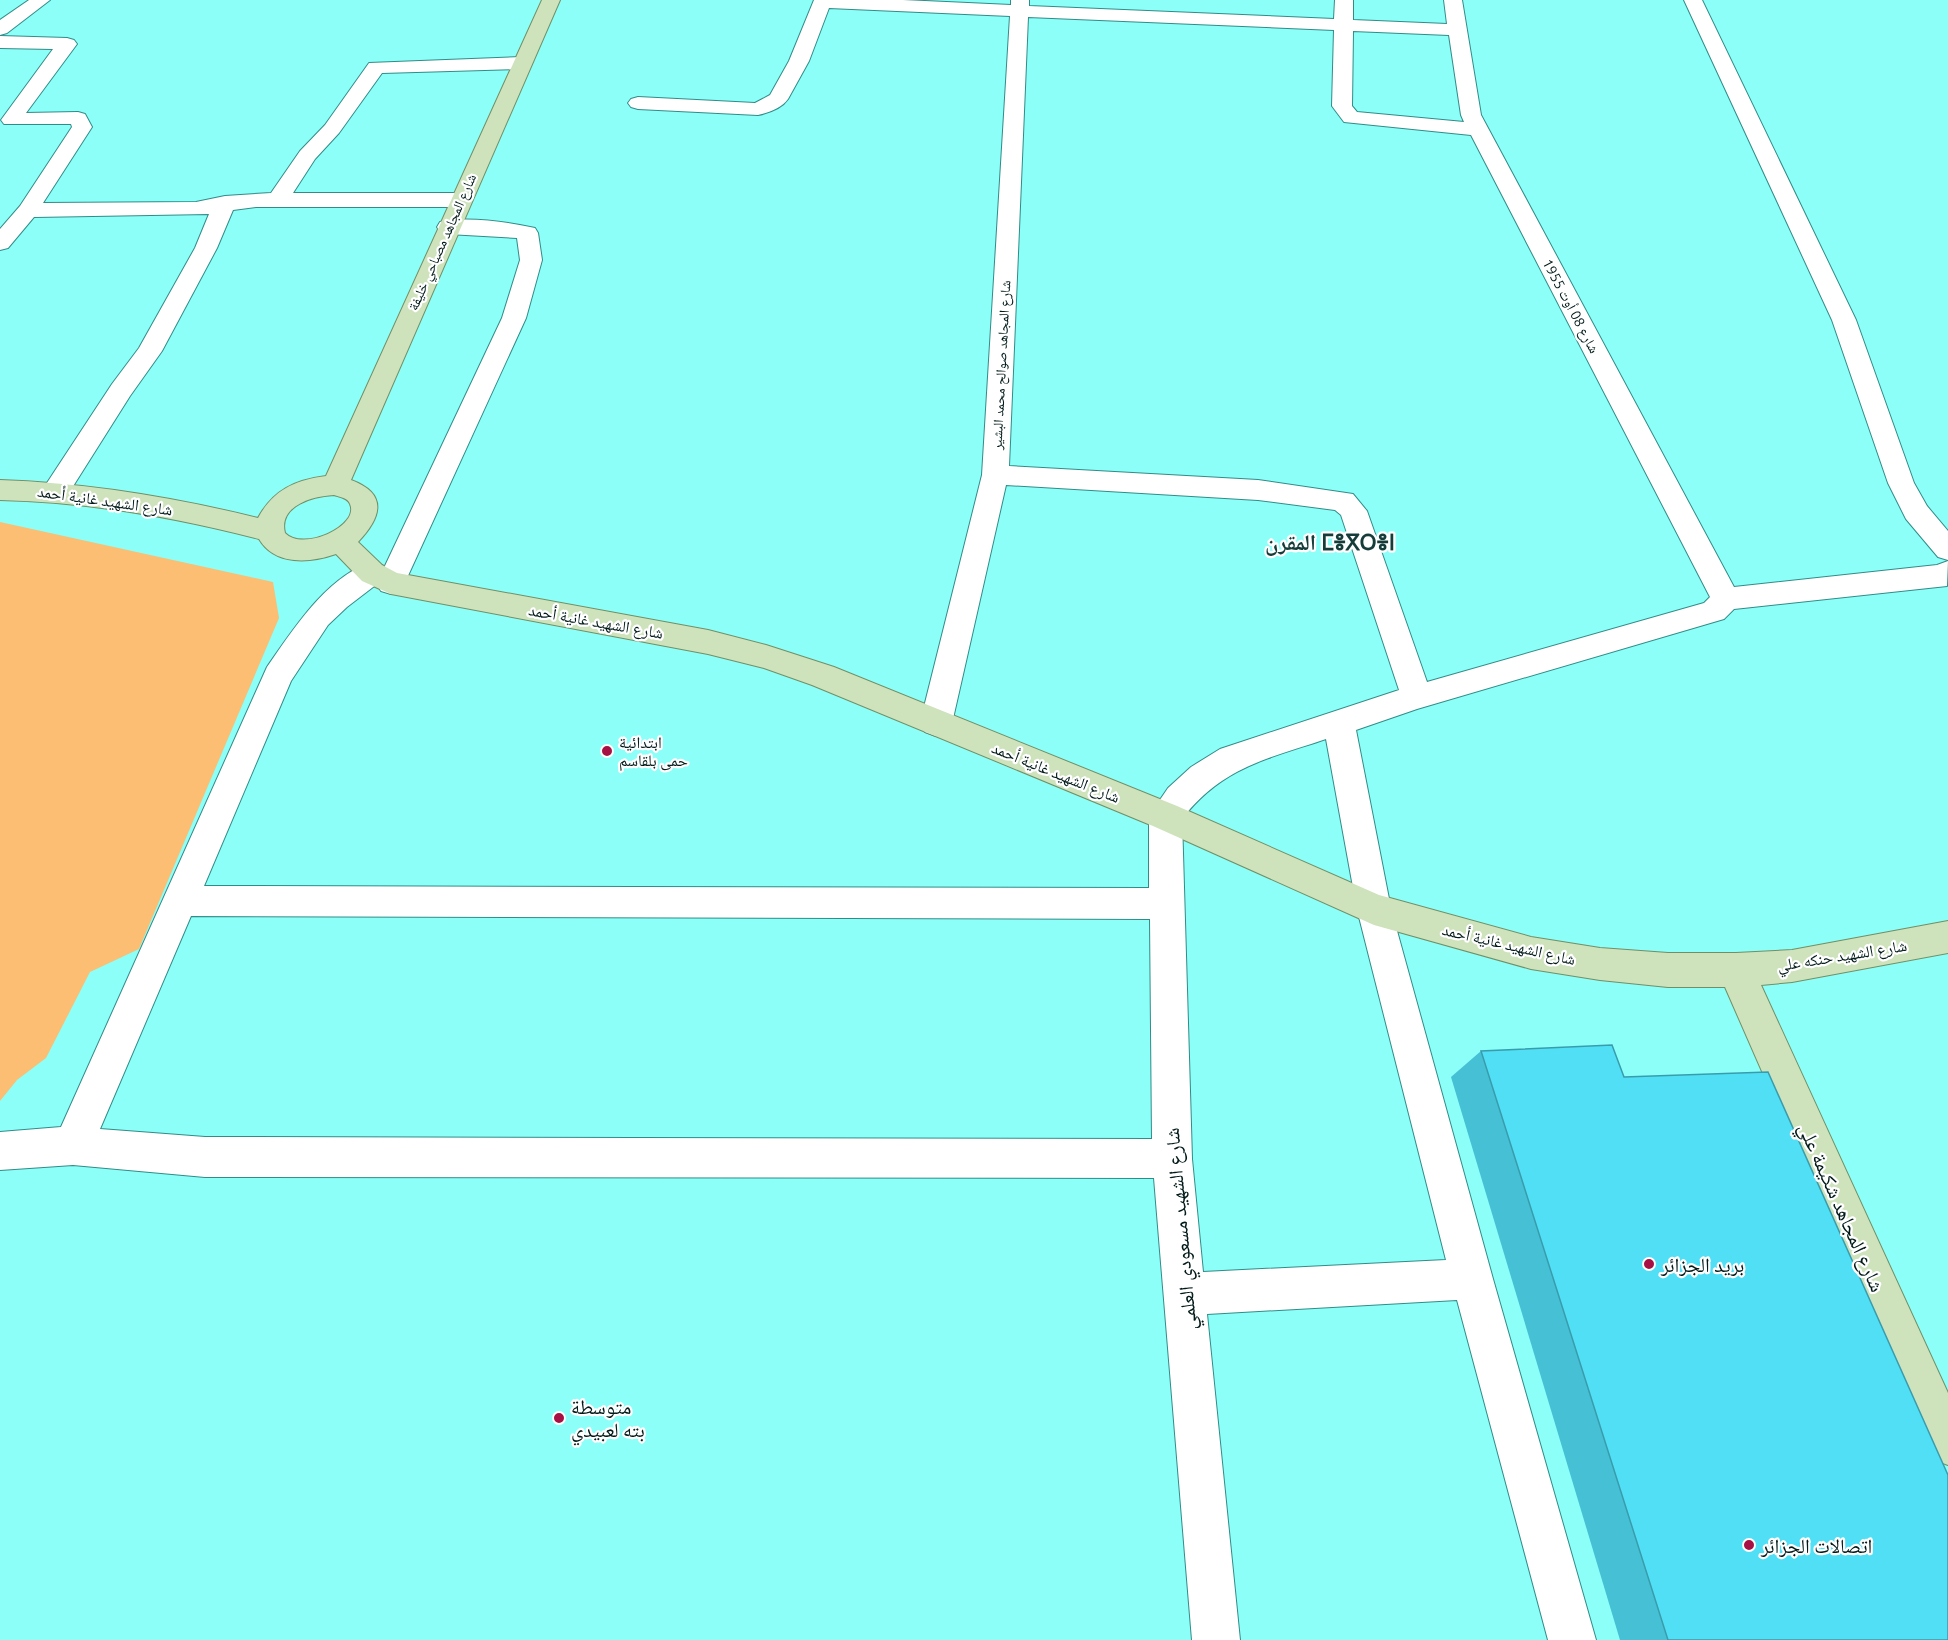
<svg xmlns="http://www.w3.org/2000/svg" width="1948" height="1640" font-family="Ubuntu,'Noto Naskh Arabic','Noto Sans Tifinagh',sans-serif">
<rect width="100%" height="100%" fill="#8bfff8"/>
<path fill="#fbbe73" d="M0,522l273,60 6,36 -140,331 -49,23 -44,86 -29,22 -17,21z"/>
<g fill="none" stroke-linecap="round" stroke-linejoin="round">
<g stroke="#318c88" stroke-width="2">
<g id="minor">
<path d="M29,0h21l-43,33 -7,2v-15z"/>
<path d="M814,0h89l108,5v-5h18v6l305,13 1,-19h18v20l94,4 -3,-24h18l19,115 253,472 203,-22 11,-4 -1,25 -213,23 -10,10 -307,90 -61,21 35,179 102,370 103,361h-48l-91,-340 -250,14 33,326h-48l-38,-462 -949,-1 -132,-12 -73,5v-38l61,-5 206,-460c26,-37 59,-90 105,-105l12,6 118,-250 18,-58 -3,-22 -69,-4 -8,-2 -3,-5 3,-5c26,-6 69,0 95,6l3,5 4,27 -16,58 -125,273 -10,3 -10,-3 -4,-7 -30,23 -19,18 -37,56 -87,205 945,2v-72l19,-28 23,-21 29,-18 179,-59 -58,-175 -6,-5 -77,-10 -252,-15 -54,238 -5,9 -11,4 -11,-4 -5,-9 62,-248 28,-459 -181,-8 -20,53 -21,38c-6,9 -20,14 -30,16l-120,-6 -7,-2 -3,-4 3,-4 7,-2 117,6 15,-8 19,-34zM1028,17l306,13 -2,76 12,16 127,13 239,462 -6,6 -277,79 -60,-171 -14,-17 -95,-14 -249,-14zM1353,31l96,4 12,80 3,7 -107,-10 -5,-6zM1326,739l31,170 89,351 -243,12 -11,-113 -10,-340c40,-52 85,-60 144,-80zM191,916l959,3 2,220 -947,-2 -105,-8z"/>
<path d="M1684,0h18l154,320 58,163 13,23 21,25v29l-10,-3 -32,-38 -18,-36 -56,-163z"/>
<path d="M0,36l67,2 7,2 3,4 -51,69 52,-1 7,2 7,13 -49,76 153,-1 29,-6 46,-3 29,-42 25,-26 44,-62 153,-6 7,2 3,4 -3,4 -7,2 -140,4 -43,60 -24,26 -22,34h168l8,2 3,5 -3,5 -8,2h-205l-23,3 -16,38 -55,103 -32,45 -65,103 -10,3 -10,-3 -4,-7 71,-108 27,-36 56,-100 14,-34 -175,3 -26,31 -8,2v-21l20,-23 52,-79 -1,-3h-67l-3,-4 52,-71 -53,-1z"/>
</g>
</g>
<g stroke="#718f66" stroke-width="2">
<path id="major" d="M542,0h18l-209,480c38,14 30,38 7,62l24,23 15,8 311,57 58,15 68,22 343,139 202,89 152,42 69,11 68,5h68l56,-3 156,-29v32l-156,29 -31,3 187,408v72l-16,-6 -207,-472h-57l-68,-7 -69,-11 -157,-44 -221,-99 -341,-141 -48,-17 -56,-14 -317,-60 -29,-13 -26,-27c-26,9 -61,12 -77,-15 -85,-22 -171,-37 -259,-39v-20c88,3 173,17 258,38 15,-28 37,-38 68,-42zM334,495c6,2 14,3 16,9 10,22 -47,48 -65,29 -7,-28 29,-37 49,-38z"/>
</g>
<use href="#minor" fill="#fff" fill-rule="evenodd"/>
<use href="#major" fill="#cee2bc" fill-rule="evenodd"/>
</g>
<path fill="#46c0d4" d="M1481,1051l143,26 324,563h-328l-169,-563z"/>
<path fill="#51dff6" stroke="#399cac" stroke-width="1.5" d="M1612,1045l12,32 144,-5 180,403v165h-280l-187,-589z"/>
<g fill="#a71042" stroke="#fff" stroke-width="2">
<circle cx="607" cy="751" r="6"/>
<circle cx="1649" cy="1264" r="6"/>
<circle cx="559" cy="1418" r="6"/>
<circle cx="1749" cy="1545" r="6"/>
</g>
<g text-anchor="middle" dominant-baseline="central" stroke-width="4.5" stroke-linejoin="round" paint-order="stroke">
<g font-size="14" fill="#011918" stroke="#fff">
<text transform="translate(442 242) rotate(-66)">شارع المجاهد مصباحي خليفة</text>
<text transform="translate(1571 306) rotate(62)">شارع 08 أوت 1955</text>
<text transform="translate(1001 365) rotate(-87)">شارع المجاهد صوالح محمد البشير</text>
</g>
<g font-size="16" fill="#011918" stroke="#fff">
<text transform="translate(105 500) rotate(8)">شارع الشهيد غانية أحمد</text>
<text transform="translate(596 621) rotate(10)">شارع الشهيد غانية أحمد</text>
<text transform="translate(1056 772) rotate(22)">شارع الشهيد غانية أحمد</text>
<text transform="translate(1509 944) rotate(13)">شارع الشهيد غانية أحمد</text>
<text transform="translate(1842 955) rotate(-9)">شارع الشهيد حنكه علي</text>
</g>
<g font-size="16" fill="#011918" stroke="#fff" text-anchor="start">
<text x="619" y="742">ابتدائية<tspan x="619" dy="18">حمى بلقاسم</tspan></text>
</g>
<g font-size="20" fill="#011918" stroke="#fff">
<text transform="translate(1842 1207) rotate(66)">شارع المجاهد شكيمة علي</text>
<text transform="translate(1180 1229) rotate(-95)">شارع الشهيد مسعودي العلمي</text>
</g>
<g font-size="20" fill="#011918" stroke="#fff" text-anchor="start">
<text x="1661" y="1264">بريد الجزائر</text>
<text x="571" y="1406">متوسطة<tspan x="571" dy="23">بته لعبيدي</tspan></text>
<text x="1761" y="1545">اتصالات الجزائر</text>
</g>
<g font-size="22" font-weight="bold" fill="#163c3a" stroke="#fff">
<text x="1330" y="541">المقرن ⵎⴻⴳⵔⴻⵏ</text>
</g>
</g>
</svg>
